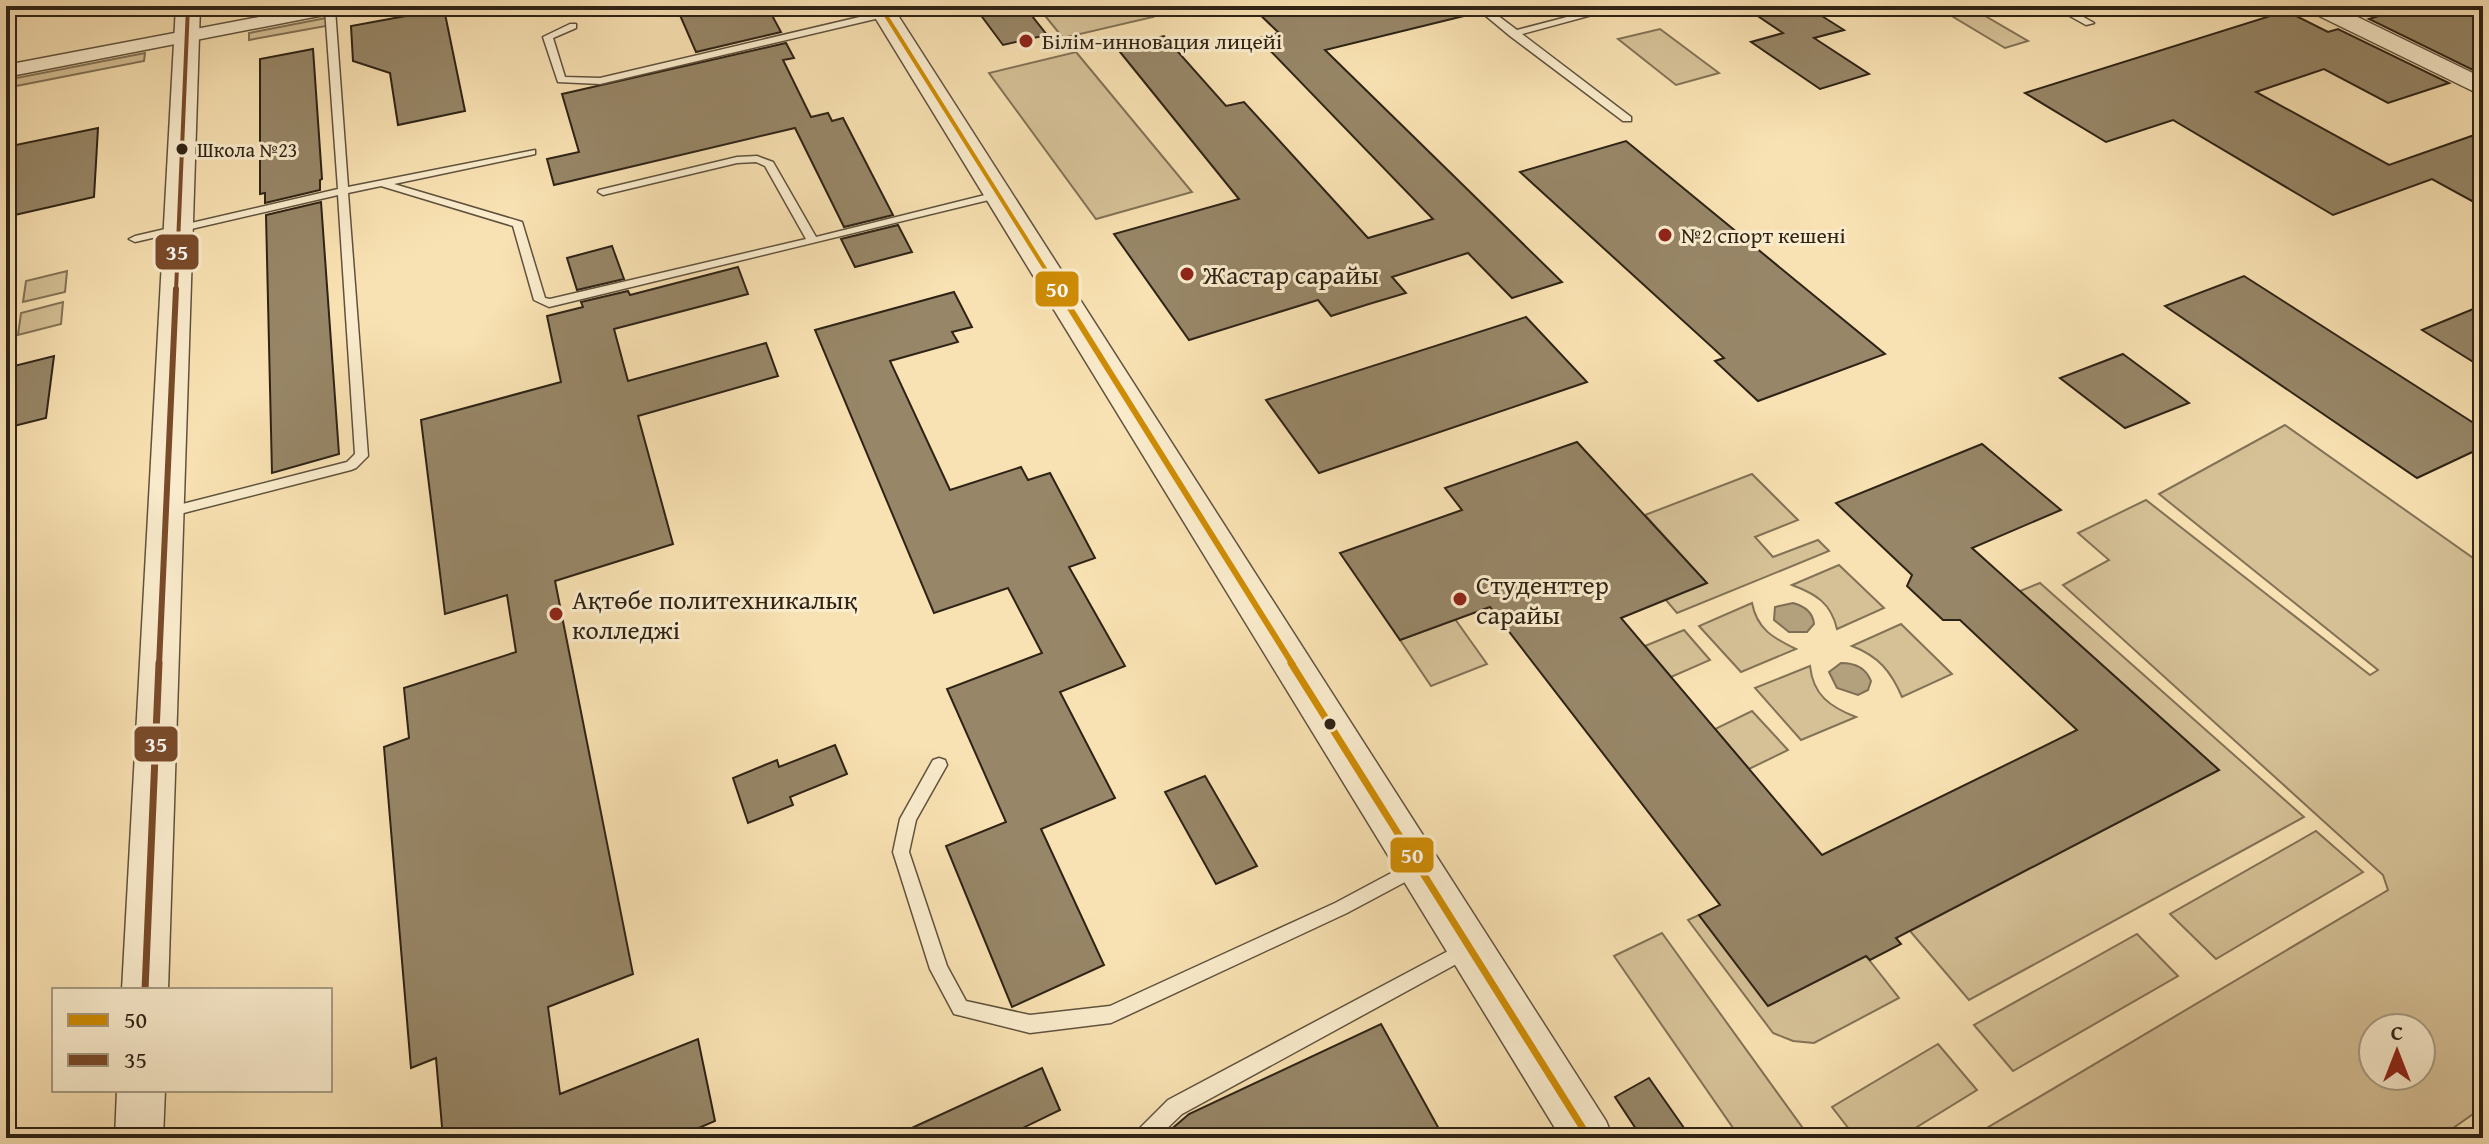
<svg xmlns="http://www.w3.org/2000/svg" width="2489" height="1144" font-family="'Gentium Book Plus',serif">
<rect width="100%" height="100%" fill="#f8e1b2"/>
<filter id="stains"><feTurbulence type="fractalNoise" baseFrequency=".0025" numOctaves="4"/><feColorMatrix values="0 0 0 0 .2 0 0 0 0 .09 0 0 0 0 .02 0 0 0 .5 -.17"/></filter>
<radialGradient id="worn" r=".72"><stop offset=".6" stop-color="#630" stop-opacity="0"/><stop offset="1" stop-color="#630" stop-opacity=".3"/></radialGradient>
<g fill="#d6c197" stroke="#827256" stroke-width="2" fill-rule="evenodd">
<path d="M1068,6h75l10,11 -90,21 -21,-26z"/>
<path d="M1935,6h33l60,35 -23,7z"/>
<path d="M326,18v8l-77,14v-7z"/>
<path d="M1660,29l59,44 -43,12 -58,-46z"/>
<path d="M1076,52l116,140 -96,27 -107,-146z"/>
<path d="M145,53l-1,8 -138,27v-8z"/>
<path d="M67,271l-2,21 -42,10 3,-21z"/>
<path d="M63,302l-2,22 -43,11 3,-22z"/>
<path d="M2285,425l198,140v542l-44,31h-469l418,-248 -5,-15 -320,-290 46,-25 -31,-27 68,-33 224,175 8,-5 -219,-176zM2373,1028h48v48h-48z"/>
<path d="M1752,474l46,46 -43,17 18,20 45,-17 11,11 -152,62 -12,-14 41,-17 -61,-67z"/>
<path d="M1839,565l45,43 -47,21c-6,-26 -21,-35 -45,-44z"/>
<path d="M2040,583l264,234 -335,183 -59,-69 309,-161 -199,-179z"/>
<path d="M1752,603c5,26 21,35 44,46l-55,23 -42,-46z"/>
<path d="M1455,619l32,45 -56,22 -31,-46z"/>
<path d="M1901,624l51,50 -50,23c-11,-26 -24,-41 -50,-51z"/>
<path d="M1684,630l26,30 -39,17 -26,-31z"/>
<path d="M1810,666c3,29 20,41 46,51l-55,23 -46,-52z"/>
<path d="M1752,711l36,39 -39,19 -34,-40z"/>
<path d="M2316,831l47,41 -147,87 -46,-45z"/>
<path d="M1699,915l69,91 98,-50 33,42 -85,45 -21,-2 -20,-8 -85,-113z"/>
<path d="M1662,933l148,205h-70l-126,-182z"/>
<path d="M2137,934l41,42 -165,95 -39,-46z"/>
<path d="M1938,1044l39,46 -78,48h-43l-24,-31z"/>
</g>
<g fill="#b3a07d" stroke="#7e6e54" stroke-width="2">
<path d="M1793,603c11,3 20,9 21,21l-7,8h-18l-15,-12 1,-13z"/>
<path d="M1841,663c13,0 25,5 30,18l-3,9 -10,5 -21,-7 -8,-16z"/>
</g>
<g fill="#978667" stroke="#2e2316" stroke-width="2">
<path d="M676,6h91l14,26 -85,20z"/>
<path d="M974,6h50l23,29 -44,10z"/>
<path d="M1251,6h211l2,10 -139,34 237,232 -50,16 -44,-45 -76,24 14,16 -37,11 -38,12 -13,-16 -129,40 -75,-106 125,-35 -123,-152 48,-11 62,70 18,-4 124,136 65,-19 -175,-181 21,-5z"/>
<path d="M1743,6h63l38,24 -30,8 55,36 -49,15 -69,-47 32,-9z"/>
<path d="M2411,6h72v65l-4,2 -110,-54z"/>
<path d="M444,9l21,102 -67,14 -8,-52 -37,-12 -2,-35z"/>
<path d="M2286,11l42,21 10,-3 111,54 -61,20 -64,-34 -68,23 133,73 94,-33v75l-51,-28 -99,36 -160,-95 -67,22 -81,-49z"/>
<path d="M786,43l8,15 -11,2 28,57 17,-4 4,8 11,-3 50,97 -49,12 -49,-99 -241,57 -7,-26 32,-7 -17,-58z"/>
<path d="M313,49l9,130 -2,1v10l-55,13v-10l-5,1v-135z"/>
<path d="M98,128l-4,69 -88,20v-70z"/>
<path d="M1626,141l191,157 68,56 -127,47 -43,-40 9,-3 -204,-186z"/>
<path d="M321,202l18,252 -67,19 -6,-258z"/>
<path d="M898,225l14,27 -57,15 -14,-28z"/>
<path d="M612,246l12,33 -47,11 -10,-32z"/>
<path d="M738,267l10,27 -134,35 14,52 138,-38 12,33 -140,40 35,128 -118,37 78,393 -85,33 12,87 138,-55 17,82 -39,17h-233l-7,-80 -25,10 -27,-321 25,-9 -5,-50 112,-36 -9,-57 -62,19 -24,-194 140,-38 -14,-66 36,-9 -2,-5 47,-11 2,4z"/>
<path d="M2244,276l239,153v18l-66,31 -252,-172z"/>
<path d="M954,292l18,35 -20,5 6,10 -68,19 60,129 71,-23 7,13 22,-7 45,85 -26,9 56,99 -65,26 55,106 -74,31 63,136 -92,42 -66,-161 60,-24 -59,-133 95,-36 -34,-65 -74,25 -119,-283z"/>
<path d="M2483,305v63l-61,-38z"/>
<path d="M1526,317l61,65 -268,91 -53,-73z"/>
<path d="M2123,354l66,49 -64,25 -65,-50z"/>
<path d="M54,356l-8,62 -40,10v-60z"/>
<path d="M1577,442l130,141 -86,35 201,237 255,-125 -117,-110h-17l-36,-34 5,-11 -76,-72 146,-59 79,66 -89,38 247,222 -323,168 5,6 -31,16 -4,-4 -98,50 -69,-91 21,-10 -230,-298 -90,33 -60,-87 122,-43 -17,-22z"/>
<path d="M835,745l12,29 -57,23 3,8 -45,18 -15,-45 44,-18 2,7z"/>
<path d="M1205,776l52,90 -41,18 -51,-92z"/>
<path d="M1381,1024l63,114h-283l28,-24z"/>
<path d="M1042,1068l18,42 -58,28h-112z"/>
<path d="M1649,1078l42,60h-49l-27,-41z"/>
</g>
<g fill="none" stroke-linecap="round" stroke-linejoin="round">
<g stroke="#60523d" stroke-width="3">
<g id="service">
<path d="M29,6h20l-43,10v-6z"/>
<path d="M330,6l5,3 13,178 187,-37v4l-4,1 -137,29 128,38 23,76 5,1 256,-60 -41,-73 -9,-4 -19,1 -134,32 -5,-3 1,-2 138,-33 20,-1 16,6 43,75 181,-45 5,3 -1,2 -452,110 -15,-7 -21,-74 -132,-40 -33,7 20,263 -12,12 -5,2 -183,47 -5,-2 -2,-3 2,-3 184,-47 8,-8 -17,-259 -203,47 -6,-3 6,-3 203,-47 -13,-180z"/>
<path d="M1474,6h11l32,24 92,-24h16l-103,28 109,83v4h-8l-113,-85z"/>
<path d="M2052,6h12l30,17 -8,2z"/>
<path d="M885,11l5,3 -2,2 -288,68 -42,-2 -15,-45 27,-13h6v4l-23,10 12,39 35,1z"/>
<path d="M939,758l6,2 2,5 -31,55 -7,32 38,114 19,35 64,14 80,-9 225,-103 75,-40 6,-2 6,2 2,5 -2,5 -75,40 -236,110 -81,10 -76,-19 -24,-45 -37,-117 7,-33 33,-59z"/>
<path d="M1465,942l6,2 3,6 -3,6 -289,158 -25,24h-22l2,-7 31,-31z"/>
</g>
</g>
<g stroke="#60523d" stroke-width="3">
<path id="minor" d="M317,6h37l-9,5 -339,66v-12z"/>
</g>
<g stroke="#60523d" stroke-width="3">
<g id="tertiary">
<path d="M176,6h24l-32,984h-46z"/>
<path d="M868,6h24l714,1115 7,17h-52z"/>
<path d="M2305,6h30l148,72v18l-174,-85z"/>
<path d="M117,1090h48l-2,48h-48z"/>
</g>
</g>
<use href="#service" fill="#faeccd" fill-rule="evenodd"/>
<use href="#minor" fill="#faeccd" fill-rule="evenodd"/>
<use href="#tertiary" fill="#faeccd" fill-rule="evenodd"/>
<g stroke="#faeccd" stroke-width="8">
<path id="bus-1-far2" d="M880,6l179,285"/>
</g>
<g stroke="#faeccd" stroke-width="12">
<path id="bus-1-far1" d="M1058,289l235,376"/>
</g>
<g stroke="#faeccd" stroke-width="13">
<path id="bus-1" d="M1291,663l298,475"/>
</g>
<g stroke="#faeccd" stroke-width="8">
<path id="bus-2-far2" d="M176,291l12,-285"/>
</g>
<g stroke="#faeccd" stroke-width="12">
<path id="bus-2-far1" d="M159,665l17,-376"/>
</g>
<g stroke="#faeccd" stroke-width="13">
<path id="bus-2" d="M145,990l14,-327"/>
</g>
<use href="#bus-1-far2" stroke="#cf8c04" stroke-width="4"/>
<use href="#bus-1-far1" stroke="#cf8c04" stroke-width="6"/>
<use href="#bus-1" stroke="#cf8c04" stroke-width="7"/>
<use href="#bus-2-far2" stroke="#7a4b2a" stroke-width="4"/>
<use href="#bus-2-far1" stroke="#7a4b2a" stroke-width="6"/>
<use href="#bus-2" stroke="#7a4b2a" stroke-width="7"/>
</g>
<g fill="#8f2418" stroke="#faeccd" stroke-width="3">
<circle cx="1026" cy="41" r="8"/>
<circle cx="1665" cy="235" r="8"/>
<circle cx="1187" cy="274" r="8"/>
<circle cx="1460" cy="599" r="8"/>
<circle cx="556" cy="614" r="8"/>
</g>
<g fill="#2e2316" stroke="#faeccd" stroke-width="3">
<circle cx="182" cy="149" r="7"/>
<circle cx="1330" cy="724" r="7"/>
</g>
<g text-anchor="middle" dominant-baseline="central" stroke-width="6" stroke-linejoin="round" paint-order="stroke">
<g font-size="20" fill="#2e2316" stroke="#faeccd" text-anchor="start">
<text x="197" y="149">Школа №23</text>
</g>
<g font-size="22" fill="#2e2316" stroke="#faeccd" text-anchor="start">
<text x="1042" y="41">Білім-инновация лицейі</text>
<text x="1681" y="235">№2 спорт кешені</text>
</g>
<g font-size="26" fill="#2e2316" stroke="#faeccd" text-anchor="start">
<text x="1203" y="274">Жастар сарайы</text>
<text x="1476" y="584">Студенттер<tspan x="1476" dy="30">сарайы</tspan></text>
<text x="572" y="599">Ақтөбе политехникалық<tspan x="572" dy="30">колледжі</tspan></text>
</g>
</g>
<g stroke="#faeccd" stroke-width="3">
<rect x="154" y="233" width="46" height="38" rx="8" fill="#7a4b2a"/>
<rect x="1034" y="270" width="46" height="38" rx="8" fill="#cf8c04"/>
<rect x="133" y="725" width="46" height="38" rx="8" fill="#7a4b2a"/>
<rect x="1389" y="836" width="46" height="38" rx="8" fill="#cf8c04"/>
</g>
<g font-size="22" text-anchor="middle" font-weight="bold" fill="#fff">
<text x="177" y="260">35</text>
<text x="1057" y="297">50</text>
<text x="156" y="752">35</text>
<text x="1412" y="863">50</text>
</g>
<rect width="2489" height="1144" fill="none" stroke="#f8e1b2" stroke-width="32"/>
<rect x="8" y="8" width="2473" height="1128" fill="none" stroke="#2e2316" stroke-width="4"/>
<rect x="16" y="16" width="2457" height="1112" fill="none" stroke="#2e2316" stroke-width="2"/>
<rect x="52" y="988" width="280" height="104" fill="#faeccd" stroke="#a89c84" stroke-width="2"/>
<rect x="68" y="1014" width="40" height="12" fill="#cf8c04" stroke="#a89c84" stroke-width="2"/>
<text x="124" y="1028" font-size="24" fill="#2e2316">50</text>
<rect x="68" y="1054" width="40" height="12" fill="#7a4b2a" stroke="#a89c84" stroke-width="2"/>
<text x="124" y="1068" font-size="24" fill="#2e2316">35</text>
<g transform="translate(2397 1052)"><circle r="38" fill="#faeccd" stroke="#a89c84" stroke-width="2"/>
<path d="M0-6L14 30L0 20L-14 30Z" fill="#8f2418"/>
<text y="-12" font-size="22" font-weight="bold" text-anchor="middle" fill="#2e2316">С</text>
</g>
<rect width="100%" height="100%" filter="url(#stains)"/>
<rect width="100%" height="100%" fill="url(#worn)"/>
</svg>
